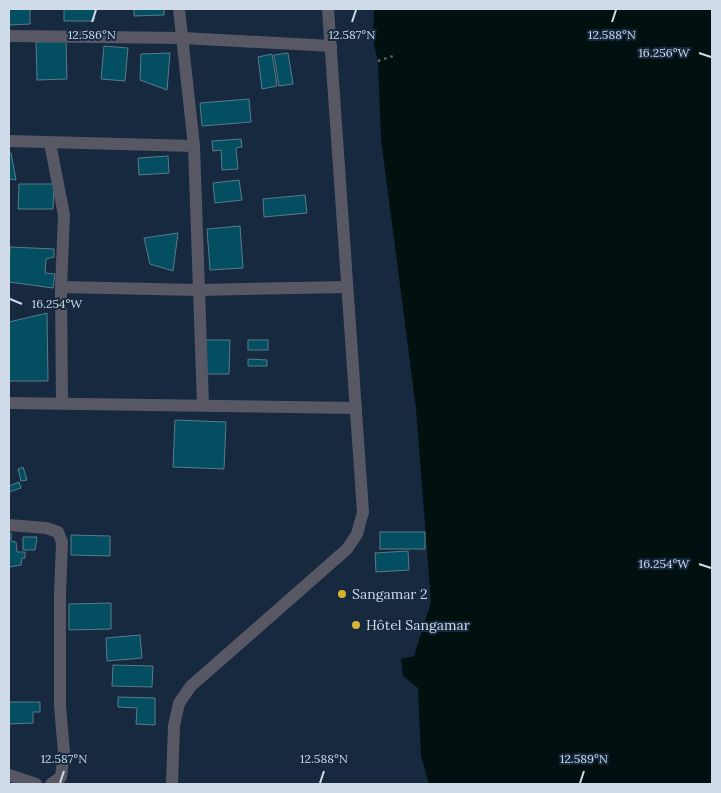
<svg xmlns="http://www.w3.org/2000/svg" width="721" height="793" font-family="Lora,serif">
<rect width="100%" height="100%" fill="#17293f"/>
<path fill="#02100f" d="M374,9h338v775h-283l-8,-28 -3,-68 -15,-12 -2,-17 13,-3 17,-54 -15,-194 -35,-269 -3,-78 -5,-21z"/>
<g fill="#044e61" stroke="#577c8a">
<path d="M9,9h21v15l-21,1z"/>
<path d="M64,9h31l-1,12h-30z"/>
<path d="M134,9h30v6l-30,1z"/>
<path d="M66,41l1,38 -30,1 -1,-38z"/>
<path d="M104,46l24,2 -3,33 -24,-2z"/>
<path d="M170,53l-3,37 -27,-10 1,-26z"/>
<path d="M288,53l5,31 -14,2 -5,-31z"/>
<path d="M272,54l5,32 -15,3 -4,-32z"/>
<path d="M249,99l2,23 -49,4 -2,-23z"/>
<path d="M241,139l1,8 -6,1 2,21 -16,1 -1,-20 -8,1 -1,-10z"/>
<path d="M9,153h2l5,27 -7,-1z"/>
<path d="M168,156l1,17 -30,2 -1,-17z"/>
<path d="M239,180l3,20 -27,3 -2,-20z"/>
<path d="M19,184h35l-1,25h-35z"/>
<path d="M305,195l2,18 -43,4 -1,-18z"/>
<path d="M240,226l3,42 -33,2 -3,-41z"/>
<path d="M178,233l-5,38 -23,-7 -6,-26z"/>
<path d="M10,247l44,2v8l-8,2 -1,14 10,1 -2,14 -44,-6z"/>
<path d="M47,313l1,68h-39v-59z"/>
<path d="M204,340h26l-1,34h-26z"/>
<rect x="248" y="340" width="20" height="10"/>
<path d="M248,359l19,1v6h-19z"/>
<path d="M175,420l51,2 -2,47 -51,-2z"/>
<path d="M23,467l4,13 -6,1 -3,-12z"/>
<path d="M19,482l2,6 -12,4v-6z"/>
<rect x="380" y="532" width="45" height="17"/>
<path d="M9,533h2v8l5,1 1,10h8v6h-3l-1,7 -12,2z"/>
<path d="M71,535l39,1v20l-39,-1z"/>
<path d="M23,537h14l-2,13h-12z"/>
<path d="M408,551l1,19 -33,2 -1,-19z"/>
<path d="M111,603v26l-42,1v-26z"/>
<path d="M140,635l2,23 -35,3 -1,-23z"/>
<path d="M113,665l40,1 -1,21 -40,-1z"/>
<path d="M118,697l37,1v27l-19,-1 1,-16 -19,-1z"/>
<path d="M9,702h31v10h-7v11l-24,1z"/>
</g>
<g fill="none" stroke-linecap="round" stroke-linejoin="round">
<path stroke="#546477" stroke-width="2.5" stroke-dasharray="2.5 4" stroke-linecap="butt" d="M378,61l18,-6"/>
<g stroke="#585865" stroke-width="12">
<path d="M179,9l15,137 9,259"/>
<path d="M9,36l174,2 148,8"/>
<path d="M9,141l185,5"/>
<path d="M50,143l14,72 -3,72 1,116"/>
<path d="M61,287l137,3 148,-3"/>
<path d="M9,403l347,5"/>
<path d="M9,525l37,3 12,4 4,10 -2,52v112l4,46 -3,25 -10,7"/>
<path d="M9,775l27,9"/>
<path d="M172,784l2,-58 5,-23 12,-17 156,-137 10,-15 6,-22 -35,-503"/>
</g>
</g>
<path fill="none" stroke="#cfdbe9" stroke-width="2" d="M92,22l4,-12M352,22l4,-12M612,22l4,-12M699,53l12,4M10,299l12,5M699,564l12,4M60,783l4,-12M320,783l4,-12M580,783l4,-12"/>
<g fill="#d7b534" stroke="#17293f" stroke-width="2">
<circle cx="342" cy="594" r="5"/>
<circle cx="356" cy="625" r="5"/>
</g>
<g text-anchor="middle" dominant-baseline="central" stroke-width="4" stroke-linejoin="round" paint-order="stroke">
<g font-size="14" fill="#cfdbe9" stroke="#17293f" text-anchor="start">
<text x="352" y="594">Sangamar 2</text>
<text x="366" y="625">Hôtel Sangamar</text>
</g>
</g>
<g font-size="12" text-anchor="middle" fill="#cfdbe9" stroke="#17293f" stroke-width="4" stroke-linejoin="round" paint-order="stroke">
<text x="92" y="39">12.586°N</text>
<text x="352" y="39">12.587°N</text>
<text x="612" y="39">12.588°N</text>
<text x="664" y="57">16.256°W</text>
<text x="57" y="308">16.254°W</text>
<text x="664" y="568">16.254°W</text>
<text x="64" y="763">12.587°N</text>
<text x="324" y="763">12.588°N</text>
<text x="584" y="763">12.589°N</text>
</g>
<rect width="721" height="793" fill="none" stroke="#cfdbe9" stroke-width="20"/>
</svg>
